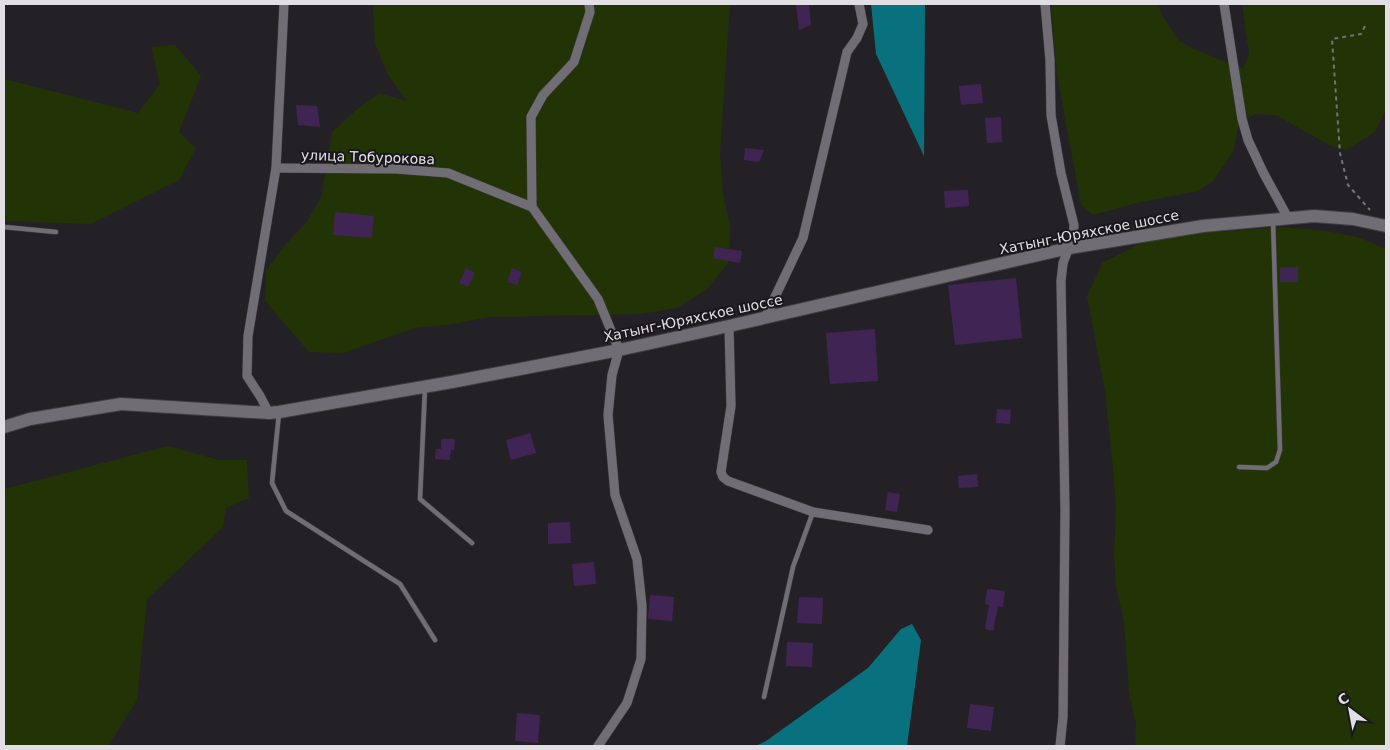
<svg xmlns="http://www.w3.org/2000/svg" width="1390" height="750" font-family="'DejaVu Sans',sans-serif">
<rect width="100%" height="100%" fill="#242126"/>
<g fill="#223306">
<path d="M374,4h356l-10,149 3,41 7,32 -1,36 -22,27 -30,19 -36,6 -151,3 -38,7 -37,4 -72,25 -34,-1 -44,-51 1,-30 17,-24 22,-23 16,-26 11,-66 23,-21 24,-18 28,8 -19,-26 -13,-31 -2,-35z"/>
<path d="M1051,4h108l2,10 18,27 15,8 49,20 6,-15 -7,-50h144v105l-11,23 -29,18 -15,-4 -55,-31 -21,-1 -16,9 -6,29 -20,29 -15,10 -61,12 -44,12 -12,-10 -24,-130z"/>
<path d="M175,45l26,31 -22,56 17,16 -17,32 -88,44 -87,-3v-142l134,34 22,-29 -9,-37z"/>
<path d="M1285,227l42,4 34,7 25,11v497h-251l1,-22 -7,-31 -5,-72 -8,-34 -2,-34 2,-44 -3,-41 -8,-76 -18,-96 15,-33 35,-18 36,-10z"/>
<path d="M168,446l51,14h28l2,38 -23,10 -3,19 -76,72 -10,101 -29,46h-104v-257z"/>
</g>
<g fill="#09717d">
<path d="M871,4h54l-1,152 -48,-102z"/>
<path d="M912,624l9,16 -14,106h-151l10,-5 102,-73 33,-39z"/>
</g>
<g fill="#402554">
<path d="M809,4l2,21 -12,5 -3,-25z"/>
<path d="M981,84l2,19 -22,2 -2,-19z"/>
<path d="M296,105l21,1 3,21 -22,-2z"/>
<path d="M1001,117l1,25 -15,1 -2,-25z"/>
<path d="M745,148l19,2 -5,12 -15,-2z"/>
<path d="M968,190l1,16 -24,2 -1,-17z"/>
<path d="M335,212l39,4 -2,22 -39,-3z"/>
<path d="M715,247l27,4 -2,12 -27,-5z"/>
<rect x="1280" y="267" width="18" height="15"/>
<path d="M466,268l9,5 -7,14 -9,-4z"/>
<path d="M512,268l10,4 -5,13 -10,-3z"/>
<path d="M1016,278l6,60 -67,7 -7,-60z"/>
<path d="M875,329l3,52 -48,3 -4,-51z"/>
<path d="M997,409l14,1 -1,14 -14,-1z"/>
<path d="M530,433l6,20 -25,7 -5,-20z"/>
<path d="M441,439h14l-1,11h-3l-1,10 -15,-1 1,-10h5z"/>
<path d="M977,474l1,13 -19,1 -1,-12z"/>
<path d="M888,492l12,2 -3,18 -12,-2z"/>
<path d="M570,522l1,21 -23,1v-21z"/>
<path d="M594,562l2,22 -22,2 -2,-22z"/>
<path d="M987,589l18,2 -2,16 -5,-1 -5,25 -8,-2 4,-24 -4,-1z"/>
<path d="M650,595l24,2 -2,24 -24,-2z"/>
<path d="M799,597l24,1 -1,26 -25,-1z"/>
<path d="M787,642l26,1 -1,24 -26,-1z"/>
<path d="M970,704l24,3 -3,24 -24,-3z"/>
<path d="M517,713l23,2 -2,28 -23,-2z"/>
</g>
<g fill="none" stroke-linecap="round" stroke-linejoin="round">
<g stroke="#403d42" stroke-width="5.5">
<g id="lane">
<path d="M4,227l52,5"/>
<path d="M425,388l-5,111 52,44"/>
<path d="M279,413l-7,70 14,28 114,73 35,56"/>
<path d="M1239,467l28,1 9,-6 4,-12 -7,-229"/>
<path d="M764,697l29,-130 20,-55"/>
</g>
</g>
<g stroke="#403d42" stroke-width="10">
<g id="street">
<path d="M1045,4l5,56 1,55 10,58 13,52 -1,12 -10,26 -2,18 4,229 -2,207 -3,29"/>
<path d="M1224,4l18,115 6,21 15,32 25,46"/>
<path d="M276,168l120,1 52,4 84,34 66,92 21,51 -7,25 -4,40 7,80 22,64 5,47 -1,53 -14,44 -29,43"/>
<path d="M532,207l-1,-90 12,-22 31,-33 16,-50 -1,-8"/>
<path d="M765,318l38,-80 44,-186 10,-14 6,-14 -4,-20"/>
<path d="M729,326l2,80 -10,66 2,5 5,4 85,31 115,18"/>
<path d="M269,413l-9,-17 -13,-20 1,-40 28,-168 8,-164"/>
</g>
</g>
<g stroke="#403d42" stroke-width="14">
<path id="secondary" d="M4,427l26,-8 91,-15 148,9 10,-1 173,-30 167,-32 110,-24 340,-78 134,-22 111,-10 39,3 33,7"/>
</g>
<path stroke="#757377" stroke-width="2" stroke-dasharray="4 4" stroke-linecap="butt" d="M1365,26l-4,8 -29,5 8,114 8,32 22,25"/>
<use href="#lane" stroke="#706d74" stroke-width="4.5"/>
<use href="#street" stroke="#706d74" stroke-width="9"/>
<use href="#secondary" stroke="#706d74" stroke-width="12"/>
</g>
<g text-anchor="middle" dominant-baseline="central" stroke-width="4" stroke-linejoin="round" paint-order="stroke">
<g font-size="14" fill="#e1dfe3" stroke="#1a171d">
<text transform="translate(368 157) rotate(2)">улица Тобурокова</text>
<text transform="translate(1089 232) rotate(-11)">Хатынг-Юряхское шоссе</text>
<text transform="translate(693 318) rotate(-12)">Хатынг-Юряхское шоссе</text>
</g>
</g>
<rect width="1390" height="750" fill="none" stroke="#e1dfe3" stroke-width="10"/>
<g transform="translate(1350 710) rotate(328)" stroke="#1a171d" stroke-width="4" paint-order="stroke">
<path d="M0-4L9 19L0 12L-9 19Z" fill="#e1dfe3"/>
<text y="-8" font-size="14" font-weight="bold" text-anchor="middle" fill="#e1dfe3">С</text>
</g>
</svg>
